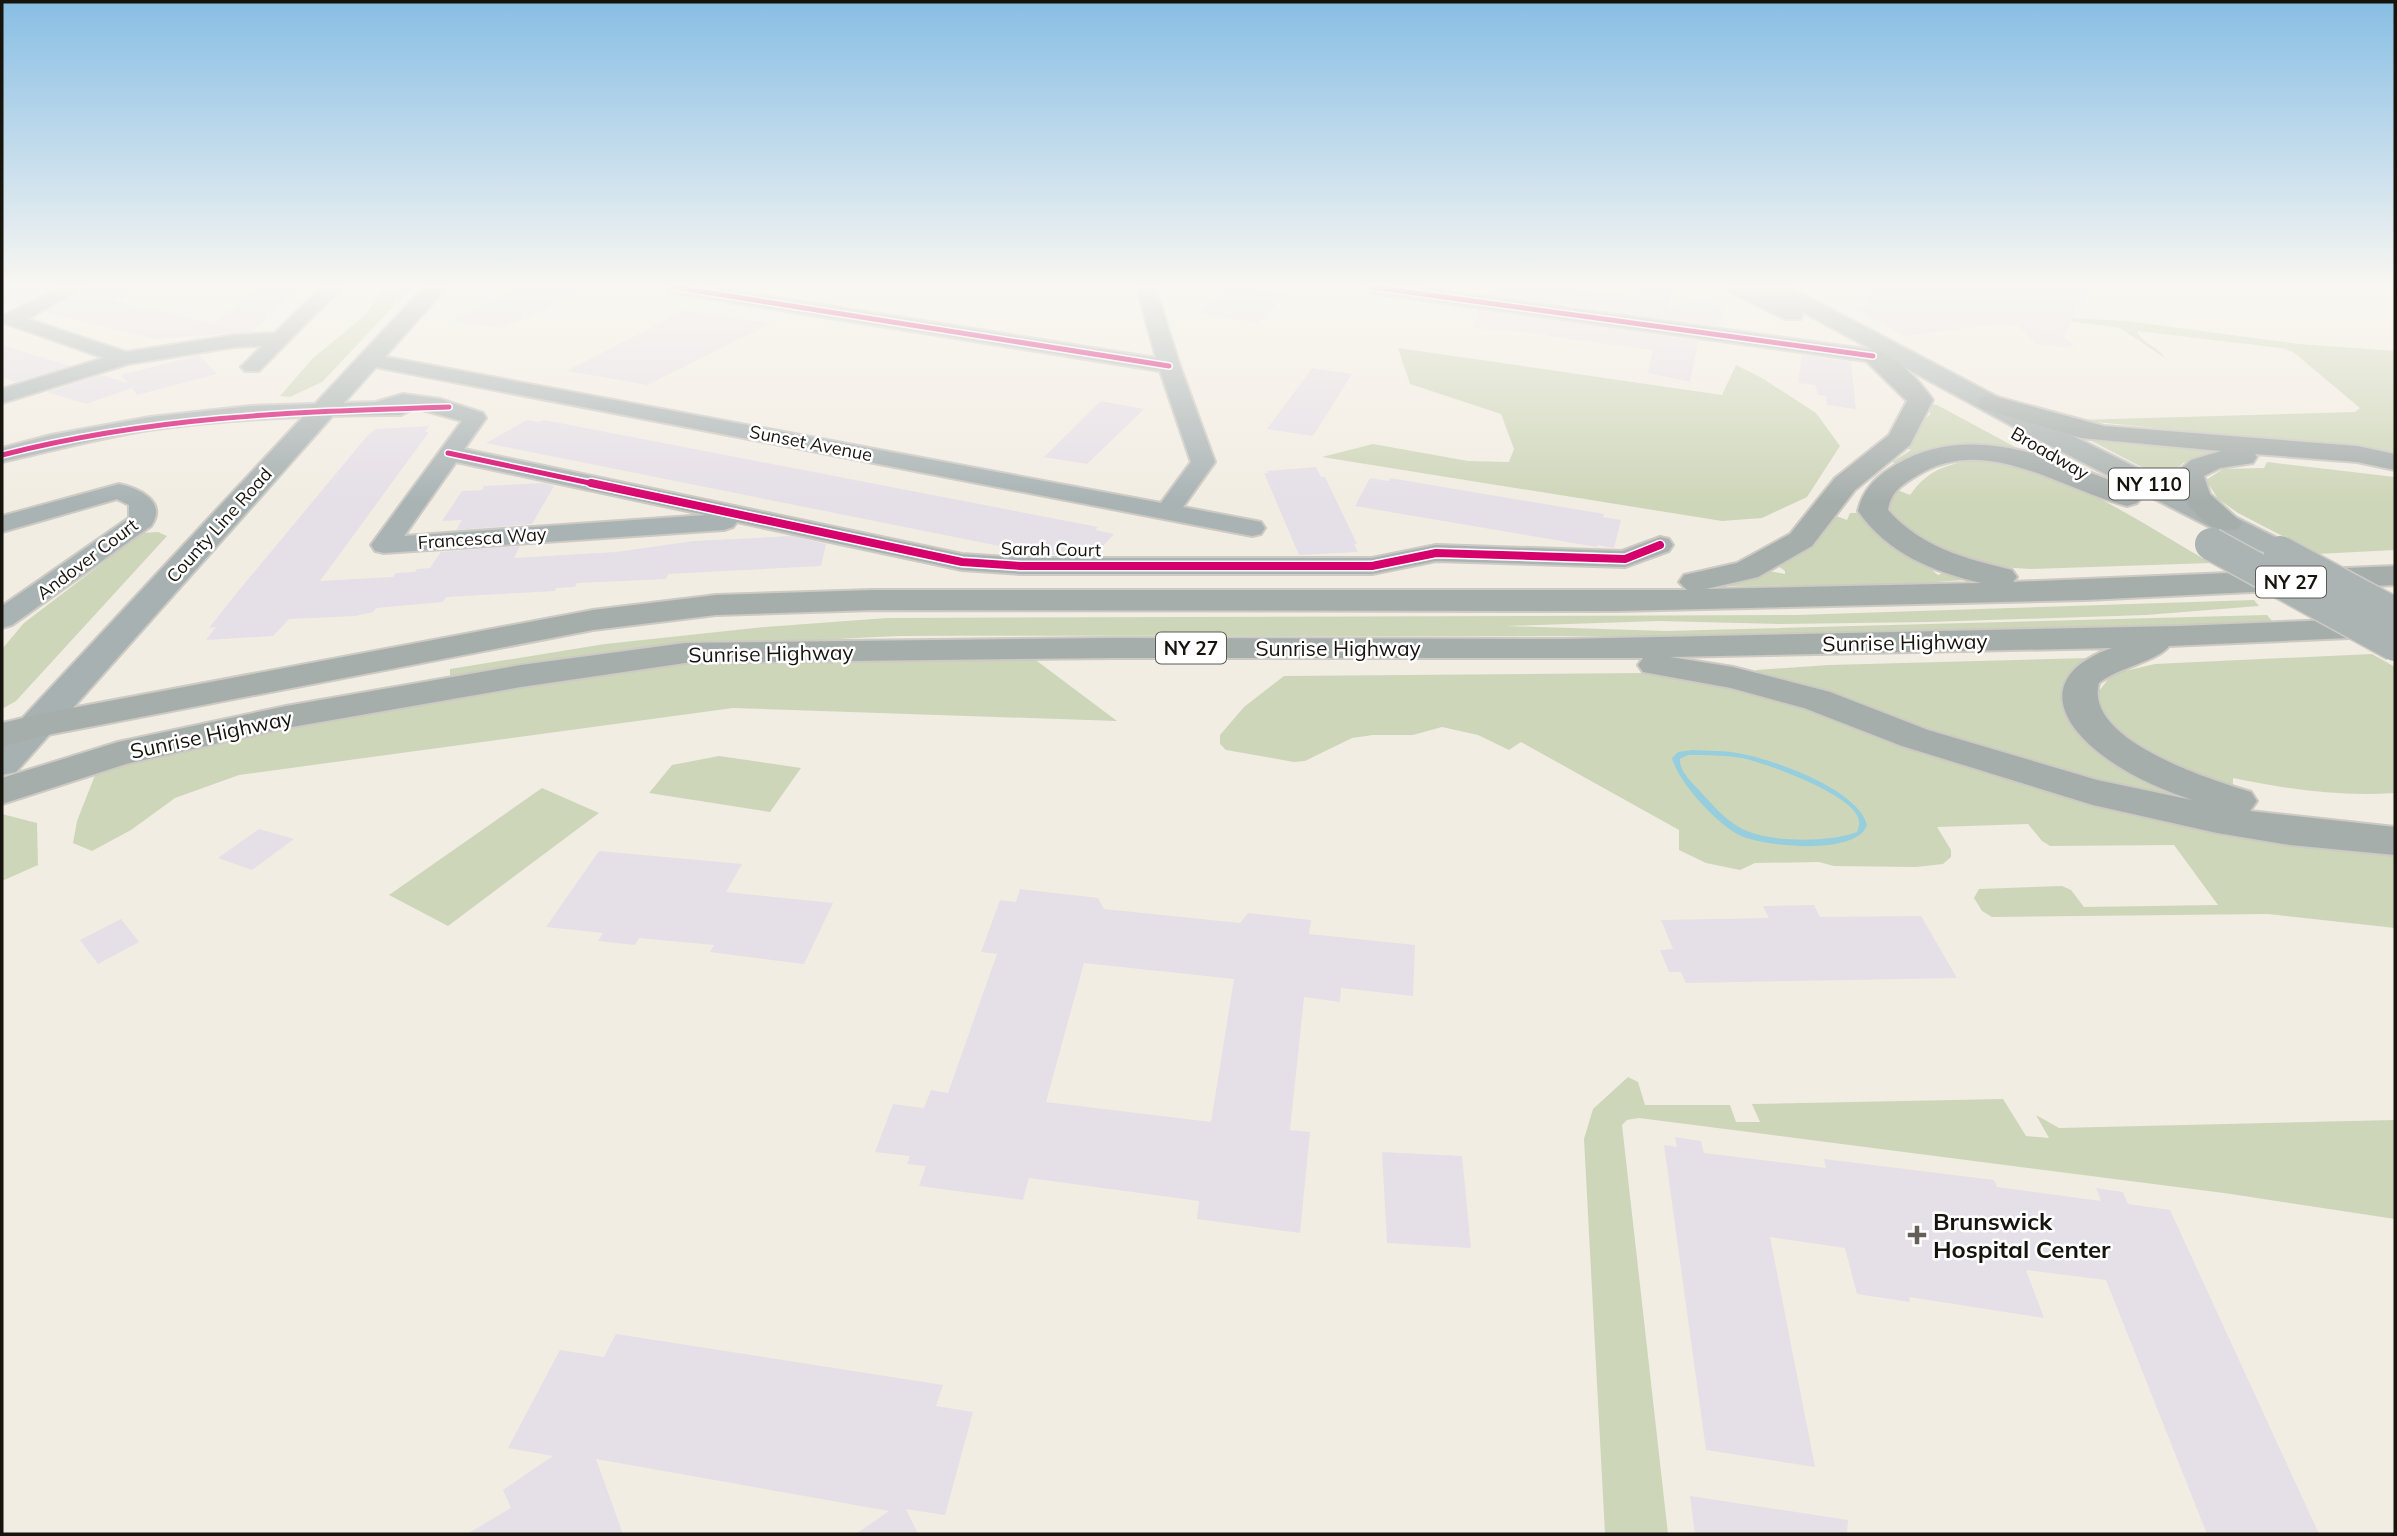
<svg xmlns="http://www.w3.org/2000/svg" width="2397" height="1536" font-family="Mulish,sans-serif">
<rect width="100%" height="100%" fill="#f2ede3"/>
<g fill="#ced6b9">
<path d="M386,287h26l-90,95 -32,15 -10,-1 33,-38 51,-42z"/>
<path d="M2053,317l73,4 174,23 95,7v101l-319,-32 279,-8 5,-4 -67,-56 -12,-4 -144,-17c5,13 21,15 28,27l-45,-30 -67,-9z"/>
<path d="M1398,348l324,47 14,-30 26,13 54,35 24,33 -33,51 -45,21 -40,3 -400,-64 51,-13 95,17 41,1 5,-13 -13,-35 -91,-30z"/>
<path d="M1929,404l8,1 93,50 -33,-4 -97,14 -8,-3 19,-12 -10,-4 29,-32z"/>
<path d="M2082,436l119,13 17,3 -35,11 -10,10 1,11z"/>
<path d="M1986,460c82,10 154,63 225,103l-181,6 -30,-2 -49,-12 -8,3 -57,-42v-14l9,-13 15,6c19,-27 43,-34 76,-35z"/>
<path d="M2267,462l128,15v73l-78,4 -79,-41 -20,-14 -12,-19 17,-11 41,-1z"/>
<path d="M1850,513h10c18,28 44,41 74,55l-1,3 5,4 7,-3 20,8 -74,5 -165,1 43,-15 16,3v-3l-7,-5 9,-6 44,-46 16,6z"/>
<path d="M158,532l9,4 -151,165 -14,8v-60l22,-26 118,-90z"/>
<path d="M2254,600l5,6 -113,9 -218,7 -145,2 -124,-3 -153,5 160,5 601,-16 6,7c-457,21 -915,12 -1373,14 -151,6 -300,24 -450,44v-11l155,-25 160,-17 122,-9 909,-3z"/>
<path d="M1021,649l96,72 -384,-13 -494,67 -64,23 -44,32 -39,21 -19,-8 4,-22 24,-61 550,-102z"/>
<path d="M2372,654l23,13v126c-54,4 -109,-4 -162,-15v9c-46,-14 -98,-27 -128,-67 -5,-6 -7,-17 -9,-25l16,-21 43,-10z"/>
<path d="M2089,658l3,3 -22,14 -6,15 108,99 -3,12 -101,-24 -310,-103 -2,-4 73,-5z"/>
<path d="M1646,673l48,4 48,9 181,60 445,103 27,1v78l-127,-14 -276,3 -10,-6 -8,-13 5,-9 83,-3 9,4 13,17 134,-2 -44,-60 -124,1 -8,-5 -14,-17 -91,3 14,23v7l-8,7 -27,3 -82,-1 -15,-4 -64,1 -15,7 -34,-7 -27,-13v-20l-158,-88 -12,8 -31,-15 -36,-8 -29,8h-40l-21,3 -47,23 -11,1 -68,-12 -6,-6v-9l24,-28 40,-31z"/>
<path d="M719,756l82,12 -31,44 -121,-19 23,-28z"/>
<path d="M542,788l57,25 -151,113 -59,-31z"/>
<path d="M2,814l35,9 1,42 -36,16z"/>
<path d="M1628,1077l10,5 7,23h85l6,17h24l-8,-18 251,-5 23,37 23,2 -13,-23 23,13 336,-8v99l-171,-26 -585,-75 -12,2 -5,5 46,409h-63l-21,-395 9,-30z"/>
</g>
<path fill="#96cede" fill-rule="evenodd" d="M1692,750c16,1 33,0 50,4 32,6 116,35 125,71 -10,31 -104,22 -128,10 -22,-11 -61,-53 -67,-77l6,-6zM1688,755c18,0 36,0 54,3 23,5 114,37 117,63 1,3 -1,8 -2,11 -29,11 -92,11 -118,-5 -16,-9 -28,-24 -40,-37 -8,-8 -20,-20 -19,-31z"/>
<g fill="#e5dfe7" fill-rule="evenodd">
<path d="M2,287h52l-36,18 -16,-4z"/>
<path d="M87,287h48l1,6 -24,7 102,24 44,-37h42l-49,45 -95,7 -111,-27z"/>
<path d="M518,287h71l-86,41 -52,-7z"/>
<path d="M1230,287h17l41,6 -31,30 -57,-10z"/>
<path d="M1491,287h70l79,10 3,-10 30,2 -5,18 37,-7 17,8 -2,18 -233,-32z"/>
<path d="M1863,287h228l-28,49 12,11 -38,-2 -20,-20 -22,-1 -90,12 -52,-28 19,-2 -10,-9h11z"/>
<path d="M1479,310l222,31 -3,1 -8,40 -42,-9 5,-23 -107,-14 1,-2 -74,-6z"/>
<path d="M683,311l87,13 -123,61 -80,-14z"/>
<path d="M2,345l68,21 -54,16 -14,-5z"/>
<path d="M199,355l18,19 -80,21 -5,-7 -46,16 -39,-12 54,-17 27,8 -7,-8z"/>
<path d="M1802,355l49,7 5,47 -29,-4 -1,-9 -8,-1 -3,-10 -17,-2z"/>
<path d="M1312,368l40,6 -39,62 -46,-7z"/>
<path d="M1101,401l43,8 -57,55 -43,-7z"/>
<path d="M527,420l12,2 5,-2 430,83 124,24 -3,3 19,4 -19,21 -27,-3 -3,3h-21l-558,-112z"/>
<path d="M429,426l-4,6h4l-109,149 73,-4 3,-4 19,-1 2,-3 13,-1 11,-16 79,-6 -6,12 102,-6 78,-11 98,-5 34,8 -5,22 -153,8 -2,5 -89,4 -2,4 -19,1 -1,3 -109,6 -3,5 -67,6 -3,4 -18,4 -66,3 -16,17 -67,4 10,-13 -7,1 26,-33 133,-160 8,-6z"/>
<path d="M1316,467l5,10h4l32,67h-3l4,8 -59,3 -35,-82h4l-1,-2z"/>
<path d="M1370,478l19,3 1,-3 214,36 -1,3 18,3 -7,28 -17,-3v2l-242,-41z"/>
<path d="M544,483l10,3 -22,38 -76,6 6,-10 -20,1 20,-30 20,-1 2,-4z"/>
<path d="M259,829l35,10 -42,31 -34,-12z"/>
<path d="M599,851l143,13 -16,28 107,11 -29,61 -94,-12 4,-7 -75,-7 -4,7 -37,-4 5,-8 -57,-6z"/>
<path d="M1020,889l78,9 6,11 136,14 8,-10 63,7 -2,14 106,11 -2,51 -72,-8 -1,14 -36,-5 -14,133 20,2 -10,101 -103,-14 2,-18 -170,-23 -6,22 -104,-14 7,-20 -19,-2 3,-8 -35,-4 18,-48 31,4 7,-18 17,3 49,-139 -16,-2 19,-52 16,2zM1084,963l150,16 -23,143 -165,-20z"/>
<path d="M1814,905l6,12 101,-1 36,62 -271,5 -5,-11h-12l-9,-22 13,-1 -12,-29 108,-2 -6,-12z"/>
<path d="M121,919l18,23 -41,22 -18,-24z"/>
<path d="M1675,1137l26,4 3,12 122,15 -2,-9 170,21 3,7 104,14 -5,-13 27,4 5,12 42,6 149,324h-112l-101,-254 -80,-10 18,48 -135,-21 1,5 -53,-8 -12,-46 -75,-11 45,230 -109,-17 -42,-305 13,2z"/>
<path d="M1382,1152l80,4 9,92 -84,-5z"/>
<path d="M616,1334l327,51 -7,21 37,6 -28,103 -39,-6 12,25h-62l33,-23 -293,-52 27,75h-156l44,-26 -8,-18 50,-34 -45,-8 52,-98 44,7z"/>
<path d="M1690,1496l158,24 -1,14h-152z"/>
</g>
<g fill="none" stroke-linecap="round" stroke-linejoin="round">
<g stroke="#cdc9c3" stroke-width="4">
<g id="street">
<path d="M60,287h24l-57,32 99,33 109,-17 40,-2 47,-46h20l-83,84h-14l-4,-4 21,-21 -27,1 -107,17 -126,39v-14l102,-31 -102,-36 1,-6z"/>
<path d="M664,287h46l446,71 -19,-71h18l25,79 35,96 -32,45 78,15 4,6 -4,6 -9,2 -882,-170 -7,-2 -3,-4 3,-4 7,-2 791,149 30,-41 -31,-91 -487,-78z"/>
<path d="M1362,287h52l459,63 7,2 3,4 -3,4 -7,2 -502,-69z"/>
<path d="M403,394l37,5 43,14 3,5 -22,31 498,105 59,4h351l64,-13 186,6 38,-14 9,2 4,6 -4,6 -44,16 -189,-6 -64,13h-351l-59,-4 -225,-48 -4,5 -9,3 -340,23 -9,-2 -4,-6 91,-124 -47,-13 -14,7c-84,0 -169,3 -252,15 -50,8 -98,21 -147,32v-14l49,-13 99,-18 100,-11 126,-4zM456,462l250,53 -302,21z"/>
<path d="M119,484c20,4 49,18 32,42l-139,99 -10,3v-22l127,-88v-13l-12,-6 -115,33v-16z"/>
</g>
</g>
<g stroke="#cdc9c3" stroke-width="4">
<path id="secondary" d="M424,287h23l-431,485 -14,3v-35z"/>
</g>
<g stroke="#cdc9c3" stroke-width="4">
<path id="primary" d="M1727,287h29l8,4 -3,-4h28l254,134 232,116 4,6 -4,6 -11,3 -11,-3 -228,-116 -222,-121 -2,7h-16l-55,-27z"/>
</g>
<g stroke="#cdc9c3" stroke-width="4">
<g id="highway">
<path d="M1873,349c22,5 47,32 60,51l-23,45 -55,45 -43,56 -54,31 -52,12 275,-6c-49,-12 -93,-29 -123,-72 5,-23 20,-36 39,-47 76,-45 166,-2 240,27l5,6 -5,6 -10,3c-67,-17 -141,-73 -209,-31 -15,9 -27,16 -30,35 34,38 76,48 124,60l5,7 -4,5 382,-16v19l-309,15 -469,11 -744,-1 -157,5 -123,15 -551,106 -40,11v-24l38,-9 553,-104 123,-15 157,-5h814l-8,-8 5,-7 53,-12 53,-29 45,-56 54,-43 18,-34 -46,-45 3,-5z"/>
<path d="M1990,395l114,31 253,20 38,8v16l-38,-8 -102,-8 2,3 -4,6 -33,5 -16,8 6,18 32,29 -4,6c-31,8 -58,-27 -63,-55l16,-14 30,-9 -140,-13 -100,-30 -4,-5 4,-5z"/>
<path d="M2386,618l9,2v16l-226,10c-9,14 -52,22 -70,37 -16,57 112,97 152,109l6,9 -7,10 145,16v28l-105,-10 -73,-12 -124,-28 -191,-59 -98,-38 -73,-20 -88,-16 -5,-7 5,-7h-532l-426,5 -164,24 -235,41 -160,36 -124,40v-26l116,-36 168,-36 235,-41 164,-22 426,-5 452,1 616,-13zM2112,648c-74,26 -57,75 -3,112 25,18 55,30 83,40l-95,-20 -169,-50 -98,-38 -97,-25 -63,-10z"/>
</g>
</g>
<use href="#street" fill="#a9b3b4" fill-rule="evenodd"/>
<use href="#secondary" fill="#a7b1b1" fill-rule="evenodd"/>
<use href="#primary" fill="#abb4b3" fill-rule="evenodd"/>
<use href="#highway" fill="#a6aeac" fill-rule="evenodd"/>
<g stroke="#cdc9c3" stroke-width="35" stroke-linecap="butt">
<g id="primary-bridge">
<path d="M2211,544l184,101"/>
<path d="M2280,552l115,62"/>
</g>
</g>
<use href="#primary-bridge" stroke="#abb4b3" stroke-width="32"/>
<g stroke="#fff" stroke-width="8">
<g id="cycleway-far1">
<path d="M673,287l496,79"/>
<path d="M1371,287l502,69"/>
<path d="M448,453l151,32"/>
<path d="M2,455c152,-39 292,-43 447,-48"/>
</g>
</g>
<g stroke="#fff" stroke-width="11">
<path id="cycleway" d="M591,483l371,79 59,4h351l64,-13 189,6 35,-14"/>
</g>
<use href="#cycleway-far1" stroke="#d6006c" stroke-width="5"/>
<use href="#cycleway" stroke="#d6006c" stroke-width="8"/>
</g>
<linearGradient id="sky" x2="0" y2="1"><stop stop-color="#87bee4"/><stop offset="0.57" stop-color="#f9f7f2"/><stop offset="1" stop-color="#f9f7f2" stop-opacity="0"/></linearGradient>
<rect width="2397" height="502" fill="url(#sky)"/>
<path fill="#646059" stroke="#fff" stroke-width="2.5" d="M1913.5 1224.5h7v7h7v7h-7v7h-7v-7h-7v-7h7z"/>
<g text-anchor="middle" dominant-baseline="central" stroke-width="5" stroke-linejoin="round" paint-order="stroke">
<g font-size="18" fill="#17140e" stroke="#fff">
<text transform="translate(811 443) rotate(11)">Sunset Avenue</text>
<text transform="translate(2050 453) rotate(30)">Broadway</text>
<text transform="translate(219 525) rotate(-48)">County Line Road</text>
<text transform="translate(482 538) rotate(-4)">Francesca Way</text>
<text transform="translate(1051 549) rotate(1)">Sarah Court</text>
<text transform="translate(87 559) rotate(-37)">Andover Court</text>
</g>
<g fill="#fff" stroke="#5d5a56" stroke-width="2">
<rect x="2109" y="468.5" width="80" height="31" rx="5"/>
<rect x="2256" y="566.5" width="70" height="31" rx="5"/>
<rect x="1156" y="632.5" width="70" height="31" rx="5"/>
</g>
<g font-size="19" font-weight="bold" fill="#17140e">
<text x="2149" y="484">NY 110</text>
<text x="2291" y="582">NY 27</text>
<text x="1191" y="648">NY 27</text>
</g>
<g font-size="21" fill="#17140e" stroke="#fff">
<text transform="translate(1905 642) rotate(-1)">Sunrise Highway</text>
<text x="1338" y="648">Sunrise Highway</text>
<text transform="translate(771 653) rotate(-1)">Sunrise Highway</text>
<text transform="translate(211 734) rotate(-12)">Sunrise Highway</text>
</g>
<g font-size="24" font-weight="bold" fill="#17140e" stroke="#fff" text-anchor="start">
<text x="1933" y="1221">Brunswick<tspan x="1933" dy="28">Hospital Center</tspan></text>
</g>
</g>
<rect width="2397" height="1536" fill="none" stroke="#17140e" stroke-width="7"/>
</svg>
